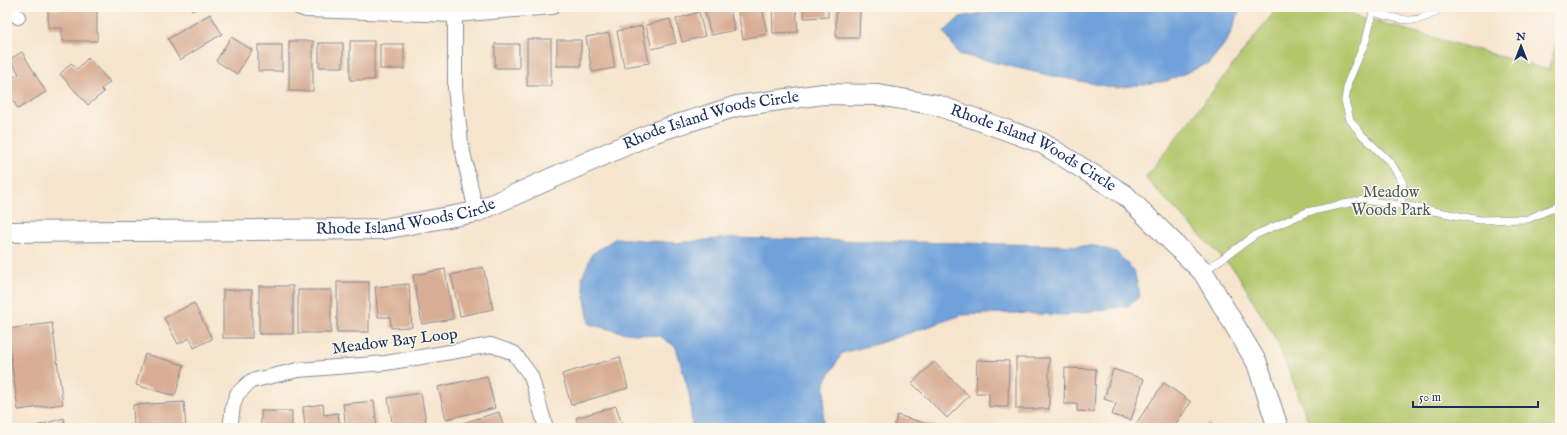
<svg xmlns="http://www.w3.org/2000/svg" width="1567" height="435" font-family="'IM FELL English',serif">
<rect width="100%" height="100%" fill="#fbf7ec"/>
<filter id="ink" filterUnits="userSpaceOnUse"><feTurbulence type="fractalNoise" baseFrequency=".025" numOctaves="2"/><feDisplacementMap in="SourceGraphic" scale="8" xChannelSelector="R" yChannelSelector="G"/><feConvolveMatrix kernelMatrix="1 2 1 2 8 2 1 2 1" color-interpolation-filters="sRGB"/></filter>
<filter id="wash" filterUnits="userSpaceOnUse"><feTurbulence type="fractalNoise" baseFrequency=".012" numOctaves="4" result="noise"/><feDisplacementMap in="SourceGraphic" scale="16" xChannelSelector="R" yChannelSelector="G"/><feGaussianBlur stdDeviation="0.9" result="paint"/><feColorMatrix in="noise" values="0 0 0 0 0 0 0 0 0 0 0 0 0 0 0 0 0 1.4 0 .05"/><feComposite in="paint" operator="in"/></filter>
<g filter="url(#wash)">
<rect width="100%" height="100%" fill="#f6e4cc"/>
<path fill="#b3c66a" stroke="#677a64" d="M1278,7h48l222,63 12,-38v396h-249l-34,-87 -40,-68 -92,-95z"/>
<g fill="#6fa1da" stroke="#45689c">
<path d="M1019,7h222l-14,34 -18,22 -42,18 -51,7 -73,-14 -84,-20 -15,-22 16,-15z"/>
<path d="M616,238l59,5 53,-5 367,8 21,6 18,18 6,26 -12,10 -61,9 -59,-2 -46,2 -82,28 -38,10 -17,29 -2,46h-131l-2,-31 -14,-50 -16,-11 -35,-3 -36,-9 -7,-46 10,-24z"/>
</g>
<g id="blocks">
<g fill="#d8ad94">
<path d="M191,7h10v1l-9,2z"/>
<path d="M729,7l6,23 -24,5 -6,-23z"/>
<path d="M737,7h25l5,27 -24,5z"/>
<path d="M772,7h24l2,25 -25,1z"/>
<path d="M804,7h24v10l-24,1z"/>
<path d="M836,7h24l-1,31h-23z"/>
<path d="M48,9h49v32h-35v-13h-14z"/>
<path d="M699,12l6,24 -23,6 -6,-23z"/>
<path d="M210,14l12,20 -42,26 -12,-21z"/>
<path d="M670,19l6,24 -24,6 -6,-24z"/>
<path d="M642,26l7,37 -25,4 -7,-36z"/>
<path d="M609,33l6,35 -23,4 -6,-35z"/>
<path d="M231,37l21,13 -15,24 -21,-13z"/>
<rect x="527" y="39" width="24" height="47"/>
<rect x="557" y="40" width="24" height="26"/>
<rect x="289" y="41" width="24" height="50"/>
<rect x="350" y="41" width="24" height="39"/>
<rect x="319" y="43" width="24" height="24"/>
<rect x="380" y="44" width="24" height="25"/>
<rect x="495" y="44" width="24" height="24"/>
<rect x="258" y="45" width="24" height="26"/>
<path d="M22,52l24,40 -28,17 -11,-18v-10l12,-7 -9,-15z"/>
<path d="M88,58l22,24 -9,7 3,3 -16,13 -28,-31 11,-11 6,6z"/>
<path d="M483,267l10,42 -33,7 -9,-41z"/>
<path d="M445,269l8,50 -31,5 -9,-49z"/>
<rect x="337" y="282" width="32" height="50"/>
<path d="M409,284l3,43 -21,1 -1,-11h-12l-3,-30z"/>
<rect x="259" y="286" width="34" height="48"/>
<rect x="223" y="290" width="29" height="48"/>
<rect x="298" y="290" width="33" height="43"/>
<path d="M194,303l18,36 -18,9 -4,-10 -12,6 -14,-26z"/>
<path d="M52,323l11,81 -45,6 -11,-81z"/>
<path d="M145,354l39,11 -9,31 -39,-11z"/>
<path d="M620,357l8,31 -57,17 -9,-31z"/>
<rect x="1016" y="358" width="33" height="51"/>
<path d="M977,360l32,1 -1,46h-19v-14h-13z"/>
<path d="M934,362l35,34 -22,22 -35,-35z"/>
<path d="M1065,368l31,1 -2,43 -17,-1v-7h-13z"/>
<path d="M1113,369l31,10 -13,41 -19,-5 4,-12 -12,-4z"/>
<path d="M487,376l8,32 -49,11 -8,-32z"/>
<path d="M1164,383l27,19 -18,26h-33l-5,-3z"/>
<path d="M421,393l6,35h-34l-5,-30z"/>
<path d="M374,401l3,27h-31l-3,-24z"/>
<path d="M184,402l2,26h-52l-1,-23z"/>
<path d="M323,404l1,11 14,-2 2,15h-35l-2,-21z"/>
<path d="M616,406l7,22h-44l-3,-10z"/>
<rect x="261" y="411" width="31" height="17"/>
<path d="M499,412l5,16h-47l-1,-3z"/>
<path d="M897,415l41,12v1h-44z"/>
<path d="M64,418l2,10h-37z"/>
<path d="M1209,424l2,4h-11z"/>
</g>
</g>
</g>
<g filter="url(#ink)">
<use href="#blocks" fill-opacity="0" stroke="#888a95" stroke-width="1"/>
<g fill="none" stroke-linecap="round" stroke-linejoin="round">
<g stroke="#888a95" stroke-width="8">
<g id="lane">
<path d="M1401,205l2,-22 -12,-20 -29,-28 -12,-15 -5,-19 3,-19 18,-42 7,-28c26,8 46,15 69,-5"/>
<path d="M1203,272l54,-38 50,-22 56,-12 50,7 67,13 48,-1 32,-14"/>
</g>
</g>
<g stroke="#888a95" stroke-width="16">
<g id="street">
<path d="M8,7l10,10"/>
<path d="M298,7l8,3 149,5 97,-8"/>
<path d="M455,15v73l6,55 15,69"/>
<path d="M230,428l3,-22 4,-12 14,-13 47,-11 88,-7 105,-18 23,8 17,23 15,52"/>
</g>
</g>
<g stroke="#888a95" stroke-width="22">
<g id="secondary">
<path id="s1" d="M7,232l376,-3 93,-17 179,-80 82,-26 86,-12 55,1 59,10 105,38 83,52 78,77 54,91 21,65"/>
</g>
</g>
<use href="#lane" stroke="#fff" stroke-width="7"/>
<use href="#street" stroke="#fff" stroke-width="14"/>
<use href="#secondary" stroke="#fff" stroke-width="20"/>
</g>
</g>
<g text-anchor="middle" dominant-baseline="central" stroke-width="3" stroke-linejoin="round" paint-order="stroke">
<g font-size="16" fill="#1b2f5e" stroke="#fbf7ec">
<text stroke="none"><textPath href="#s1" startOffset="724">Rhode Island Woods Circle</textPath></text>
<text stroke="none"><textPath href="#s1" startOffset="1060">Rhode Island Woods Circle</textPath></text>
<text stroke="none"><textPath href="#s1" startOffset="400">Rhode Island Woods Circle</textPath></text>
<text transform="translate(395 342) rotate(-7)">Meadow Bay Loop</text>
</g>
<g font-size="16" fill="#495c62" stroke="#fbf7ec">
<text x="1391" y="193">Meadow<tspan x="1391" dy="18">Woods Park</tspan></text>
</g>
</g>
<rect width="1567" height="435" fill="none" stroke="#fbf7ec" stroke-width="24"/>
<g transform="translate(1521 46)" stroke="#fbf7ec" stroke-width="3" paint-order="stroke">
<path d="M0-3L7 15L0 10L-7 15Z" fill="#1b2f5e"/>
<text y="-6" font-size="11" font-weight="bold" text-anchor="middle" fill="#1b2f5e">N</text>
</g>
<path d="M1413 401v6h125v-6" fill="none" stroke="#1b2f5e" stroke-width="2"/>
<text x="1419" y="401" font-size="12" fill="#1b2f5e" stroke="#fbf7ec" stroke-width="3" paint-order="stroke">50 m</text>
</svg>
